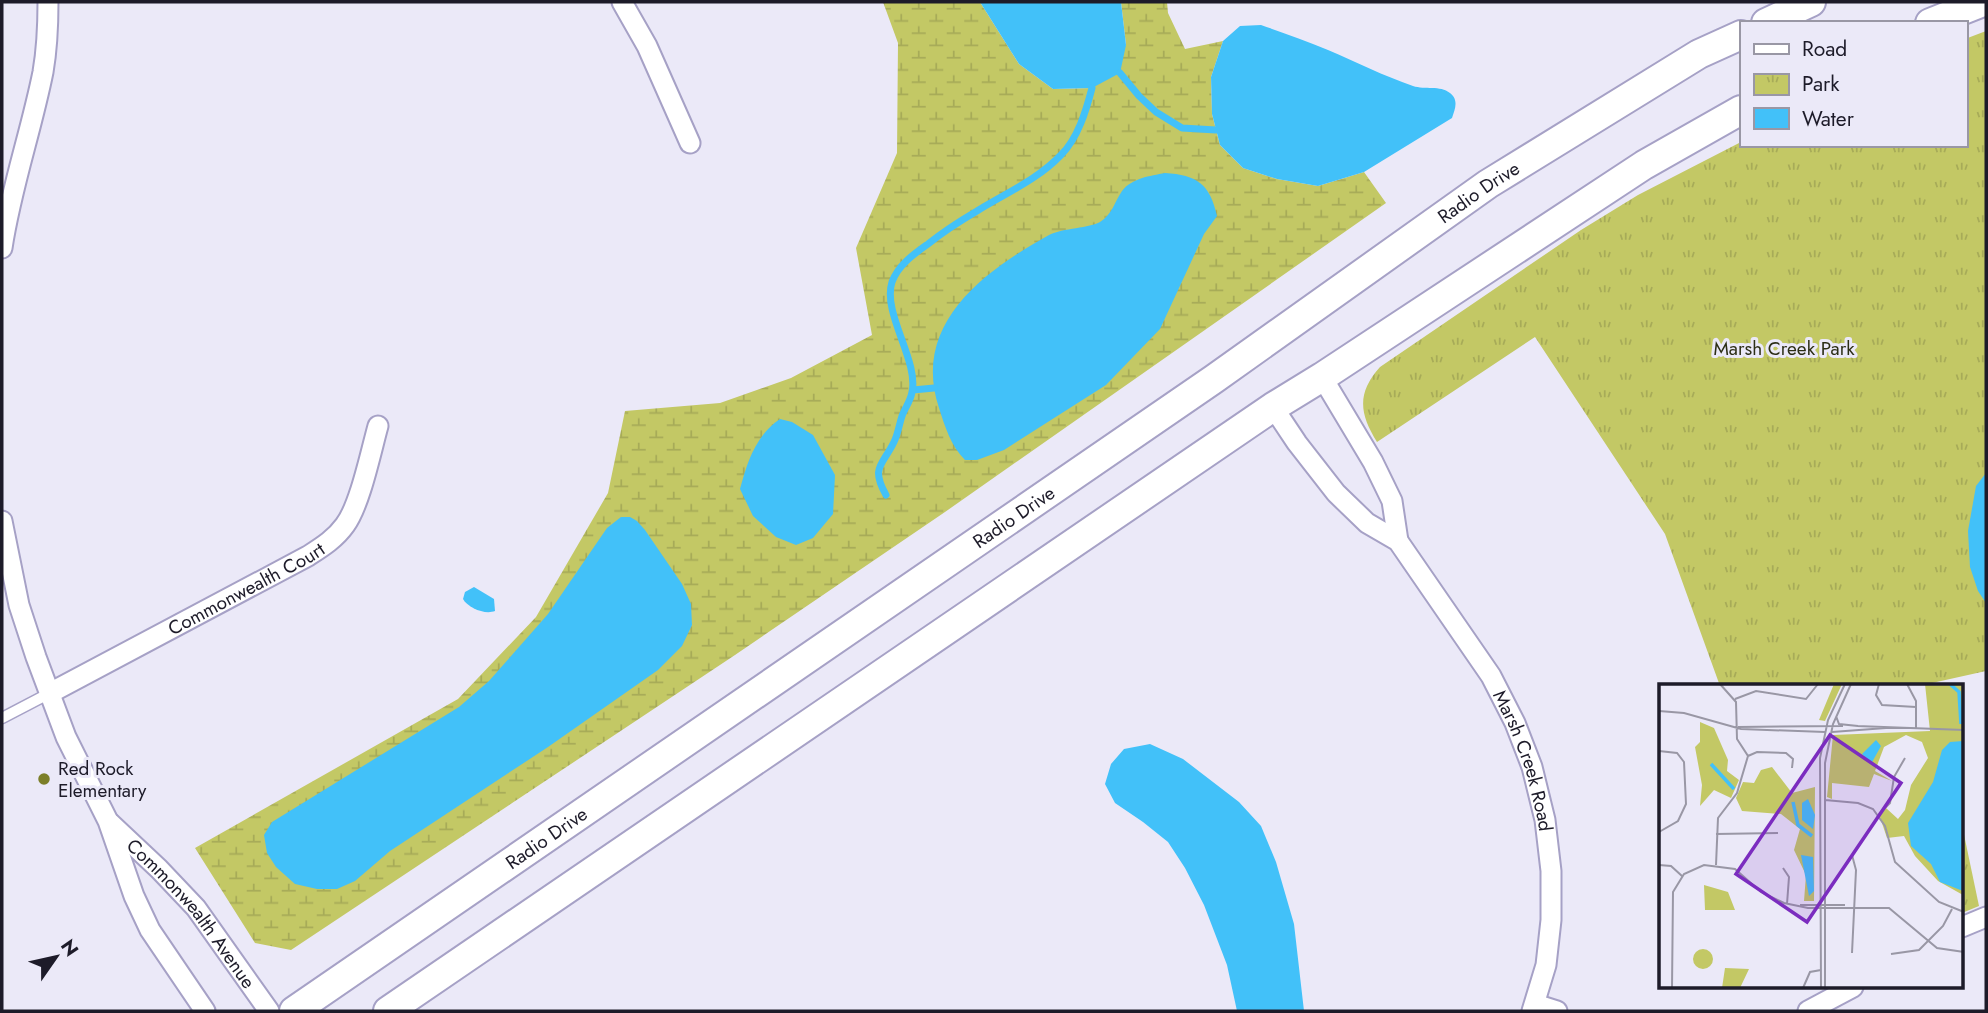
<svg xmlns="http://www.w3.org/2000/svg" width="1988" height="1013" font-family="Jost,sans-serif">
<defs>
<pattern id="wetland-marsh" width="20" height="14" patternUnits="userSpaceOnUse" patternTransform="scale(1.75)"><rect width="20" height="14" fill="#c3c865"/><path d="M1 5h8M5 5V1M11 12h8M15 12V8" fill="none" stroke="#a7ab58"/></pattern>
<pattern id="park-tufts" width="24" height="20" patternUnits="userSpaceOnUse" patternTransform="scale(1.75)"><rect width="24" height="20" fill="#c3c865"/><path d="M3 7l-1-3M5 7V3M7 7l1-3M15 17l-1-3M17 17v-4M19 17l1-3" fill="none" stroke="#a7ab58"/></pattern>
</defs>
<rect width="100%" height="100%" fill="#ebe9f8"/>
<path fill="url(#wetland-marsh)" d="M883,2h97l39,62 34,25 39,-1 34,-43 -5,-43h46l1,11 17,36 38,-8 -12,36 1,37 8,31 23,23 34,11 41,7 46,-14 22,31 -441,309 -210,143 -444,295 -36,-7 -60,-95 263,-149 78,-82 72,-124 17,-82 95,-8 71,-25 81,-43 -16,-87 41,-95 1,-110z"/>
<g fill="url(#park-tufts)">
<path d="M1986,31v640l-54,12v3h-212l-55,-152 -130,-197 -158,105c-18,-29 -20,-49 3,-75l201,-137 57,-35 103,-53v3h224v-106z"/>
<path d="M1962,825l17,81 -17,7z"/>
</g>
<g fill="#42c1f9">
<path d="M980,2h141l5,43 -6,28 -28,15 -39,1 -34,-25z"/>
<path d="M1261,25c23,8 45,16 67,25 28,12 56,26 85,36 12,4 27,-1 37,7 9,7 5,16 2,25l-88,54 -46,14 -41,-7 -34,-11 -23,-23 -8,-31 -1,-37 12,-36 17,-15z"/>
<path d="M1165,173c32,2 45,11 52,43l-13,18 -44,95 -54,56 -102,65 -27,10h-12c-14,-14 -20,-33 -26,-52 -28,-84 45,-137 110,-173 14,-7 41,-7 51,-13 12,-7 15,-21 22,-31 10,-13 28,-15 43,-18z"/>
<path d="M780,419l12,3 21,13 22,40 -2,39 -20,24 -17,7 -20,-8 -23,-21 -13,-27c7,-27 16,-54 40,-70z"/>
<path d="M1986,473v130l-8,-12 -8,-24 -2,-36 8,-45z"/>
<path d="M621,517h9l7,4 8,9 37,54 9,20 1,21 -10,21 -24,24 -110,77 -158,104 -35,30 -18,8h-20l-22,-5 -19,-17 -9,-14 -3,-18 8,-13 187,-115 30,-26 59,-67 59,-86z"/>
<path d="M474,587l20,12 1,12c-10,4 -27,-3 -32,-12l2,-7z"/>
<path d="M1150,744l33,15 56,43 22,24 15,36 18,62 10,87h-67l-10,-46 -23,-60 -19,-37 -17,-26 -25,-20 -28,-19 -10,-19 6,-20 13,-15z"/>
</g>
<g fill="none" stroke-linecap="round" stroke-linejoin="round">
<g stroke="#42c1f9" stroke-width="7">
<path d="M1120,73l19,23 17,16 26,16 34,2"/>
<path d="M913,390l21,-2"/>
<path d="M886,495c-16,-28 -3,-30 8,-53 4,-8 5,-17 8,-26 3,-8 9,-16 10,-24 7,-31 -30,-79 -20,-110 6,-17 22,-28 36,-38 15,-12 32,-23 49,-33 29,-18 60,-31 84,-56 17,-17 25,-44 31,-67"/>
</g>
<g stroke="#a6a1c6" stroke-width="13">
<path id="lane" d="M2,718l48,-25"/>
</g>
<g stroke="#a6a1c6" stroke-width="23">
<g id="street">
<path d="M622,2l25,44 43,97"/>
<path d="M2,248c9,-60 29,-116 41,-176 4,-23 5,-47 5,-70"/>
<path d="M1322,377l51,85 19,39 6,40"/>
<path id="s1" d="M1273,407l24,36 39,50 31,30 31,18 93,135 24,47 17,44 13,53 6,51v49l-5,45 -14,46"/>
<path d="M2,521l17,84 17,52 30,80 42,84 26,75 16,34 55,81"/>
<path id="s2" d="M50,693l258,-137c14,-9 27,-17 37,-31 15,-20 26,-74 33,-99"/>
<path id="s3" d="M110,823l49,46 37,39 73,103"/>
<path d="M1962,927l24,-10"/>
<path d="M1535,1004l22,7"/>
<path d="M1808,1011l45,-24"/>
</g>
</g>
<g stroke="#a6a1c6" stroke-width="32">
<g id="secondary">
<path d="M1766,23l45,-21"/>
<path d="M1930,23l53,-21"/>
<path id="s4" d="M294,1011l920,-632 274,-195 211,-130 42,-19"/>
<path d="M388,1011l885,-604 49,-30 322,-212 97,-55"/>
</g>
</g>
<use href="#lane" stroke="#fff" stroke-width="10"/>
<use href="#street" stroke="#fff" stroke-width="19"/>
<use href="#secondary" stroke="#fff" stroke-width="28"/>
</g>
<circle fill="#7c7f29" stroke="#ebe9f8" stroke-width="2.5" cx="44" cy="779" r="7"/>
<g text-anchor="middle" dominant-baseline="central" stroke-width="6" stroke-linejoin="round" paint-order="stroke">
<g font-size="19" fill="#1d1b29" stroke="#ebe9f8">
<text stroke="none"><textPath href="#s4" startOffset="1440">Radio Drive</textPath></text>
<text stroke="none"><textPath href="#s4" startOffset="873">Radio Drive</textPath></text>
<text stroke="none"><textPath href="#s2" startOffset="222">Commonwealth Court</textPath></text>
<text stroke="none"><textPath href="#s1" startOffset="441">Marsh Creek Road</textPath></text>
<text stroke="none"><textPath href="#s4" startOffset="306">Radio Drive</textPath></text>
<text stroke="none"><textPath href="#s3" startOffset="122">Commonwealth Avenue</textPath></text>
</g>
<g font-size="19" fill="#2c2e16" stroke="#ebe9f8">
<text x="1784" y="348">Marsh Creek Park</text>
</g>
<g font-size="19" fill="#1d1b29" stroke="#ebe9f8" text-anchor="start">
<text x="58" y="768">Red Rock<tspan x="58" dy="22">Elementary</tspan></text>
</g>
</g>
<g transform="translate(1659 684)">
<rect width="304" height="304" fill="#ebe9f8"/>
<path d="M175,0h8l-17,37 -6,-1zM45,201l24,7 7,18h-30zM34 275a10 10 0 1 1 20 0a10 10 0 1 1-20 0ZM66,284l24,1 -9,19h-18z" fill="#c3c865"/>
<path d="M41,38l14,6 14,32 -1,11 12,9 -8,18 -17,-8 -14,16 2,-21 -7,-38 5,-5zM113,83l20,26 23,-6 -1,114h-10l2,-26 -12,-25 6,-21 -19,-15 -39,-3 -6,-13 7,-16 11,1 7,-13z" fill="#c3c865"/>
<path d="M266,0h38v211l-25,-14 -23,-25 -11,-20 -17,2 -8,-24 7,-6 12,11 7,-9 6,-25 17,-27 -6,-16 -16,-7 -22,12 -9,24 17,10 -18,-7 -5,13 -37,-4v16l-5,-2 6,-62 97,-4z" fill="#c3c865"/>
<path d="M217,56l5,6 -10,18 -9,-10zM304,57h1l-1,150 -23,-9 -9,-18 -20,-18 -3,-23 25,-41 9,-32 8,-8zM149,115l7,16 -2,14 -11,-9v-17zM142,171l12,2 1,34 -5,5z" fill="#42c1f9"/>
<path fill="none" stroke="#42c1f9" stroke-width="3.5" d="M291,0l9,8 2,32M52,80l23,25M134,118l5,23 14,11"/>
<path fill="none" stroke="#9997a5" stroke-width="2" d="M220,0l-3,11 6,10 34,2M248,0l9,17v28M76,15l21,-8 50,8 12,-15M0,27l25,2 57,16 84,3M177,32l3,8 19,2M198,42l107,4M79,43l105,-1M173,48l54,-4M0,67l18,2 7,9 2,42 -8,17 -19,11M89,72l9,-4 29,1 7,6 -1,9M166,116l33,3 15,6 12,17 10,36 44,40 25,10M220,130l11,-11 4,-26 11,-19M57,150l62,-1M0,181l12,1 11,10M57,181l2,-47 19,-25 11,-37 -11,-17 -1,-37 -16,-18M124,184l6,9 -2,27M141,221h45M193,269l4,-83 -4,-15M232,270l28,-4 24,-24 9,-17M13,304l1,-96 11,-18 20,-9 31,4 26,23 23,11 24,5h81l48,40 27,4M144,304l7,-16 11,-2M162,304l-1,-230 8,-38 17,-36M166,304v-225l8,-39 18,-40M197,304h42"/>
<path fill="#7b2cbf" fill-opacity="0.15" stroke="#7b2cbf" stroke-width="3.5" d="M171,51l71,48 -94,139 -71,-48z"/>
<rect width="304" height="304" fill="none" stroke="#1d1b29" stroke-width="3.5"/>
</g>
<rect width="1988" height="1013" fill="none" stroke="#1d1b29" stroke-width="7"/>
<rect x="1740" y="21" width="228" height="126" fill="#ebe9f8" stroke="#9997a5" stroke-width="2"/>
<rect x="1754" y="44" width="35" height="10" fill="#ffffff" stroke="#9997a5" stroke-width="2"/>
<text x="1802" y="56" font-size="21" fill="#1d1b29">Road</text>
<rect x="1754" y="74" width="35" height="21" fill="url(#park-tufts)" stroke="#9997a5" stroke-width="2"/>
<text x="1802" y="91" font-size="21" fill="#1d1b29">Park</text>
<rect x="1754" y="108" width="35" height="21" fill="#42c1f9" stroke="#9997a5" stroke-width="2"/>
<text x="1802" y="126" font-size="21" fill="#1d1b29">Water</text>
<g transform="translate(56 957) rotate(56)" stroke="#ebe9f8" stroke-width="5" paint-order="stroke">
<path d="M0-5L12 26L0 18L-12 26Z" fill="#1d1b29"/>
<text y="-10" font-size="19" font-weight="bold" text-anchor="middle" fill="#1d1b29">N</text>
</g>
</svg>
